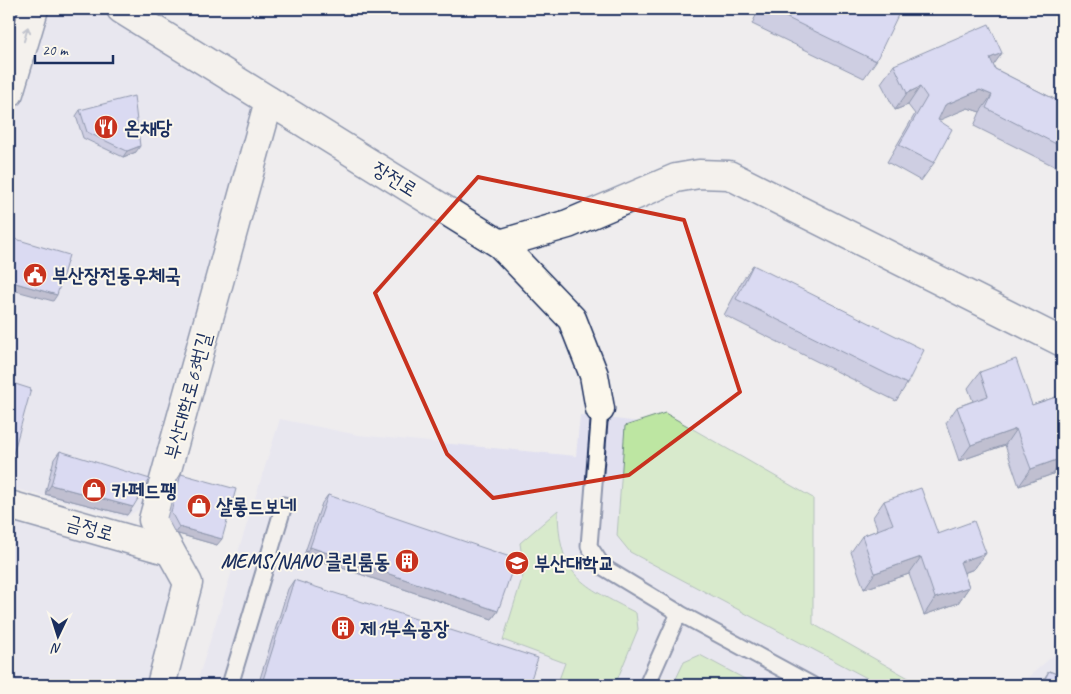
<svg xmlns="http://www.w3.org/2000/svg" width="1071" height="694" font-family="Caveat,'Poor Story',sans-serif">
<rect width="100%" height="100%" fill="#efedee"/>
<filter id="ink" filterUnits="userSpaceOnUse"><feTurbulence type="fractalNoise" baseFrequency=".02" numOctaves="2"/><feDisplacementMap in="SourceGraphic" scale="10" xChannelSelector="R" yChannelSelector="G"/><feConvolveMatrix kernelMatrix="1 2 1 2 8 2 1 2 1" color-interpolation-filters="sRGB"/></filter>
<g filter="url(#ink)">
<g fill="#e1e0f0">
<path d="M9,9h96l154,96 -113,400 -21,13 -116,-31z"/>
<path d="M580,415l94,11 124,197 103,62h-705l84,-266 78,16 218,21z"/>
<path d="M9,518l159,46 12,24 -28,97h-143z"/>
<path d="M1062,648v37h-43z"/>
</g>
<g fill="#bde6a2" stroke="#6c8a80">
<path d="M665,413l148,85v126l108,61h-41l-250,-133 -13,-16 8,-110z"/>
<path d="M558,510c1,68 23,74 78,103l2,16 -23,56h-58l8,-22 -62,-23 21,-68 -4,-29z"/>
<path d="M700,655l56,30h-83l11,-23z"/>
</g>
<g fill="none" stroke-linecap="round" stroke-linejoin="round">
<g stroke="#1b2f5e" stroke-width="19">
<g id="service">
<path d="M600,409l-11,137 14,21 76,46 133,72"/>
<path d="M230,685l54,-180"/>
<path d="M647,685l32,-72"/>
</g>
</g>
<g stroke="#1b2f5e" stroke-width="31">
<g id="minor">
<path d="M121,9l379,235 72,75 22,56 6,34"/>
<path d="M500,244l68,-20 108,-46 23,-4 30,1 333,167"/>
<path d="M9,505l161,46"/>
<path d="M161,685l27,-102 -35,-63 116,-419"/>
</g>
</g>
<g stroke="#1b2f5e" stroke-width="31">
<path id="tertiary" d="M9,93l25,-84"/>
</g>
<use href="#service" stroke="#fbf7ec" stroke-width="15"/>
<use href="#minor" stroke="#fbf7ec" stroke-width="28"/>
<use href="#tertiary" stroke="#fbf7ec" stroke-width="28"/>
</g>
<g fill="#a6a8d3" stroke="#1b2f5e">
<path d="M754,9h137l-15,52 -12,17 -112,-54 6,-13z"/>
<path d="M1002,53l-9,12 2,4 67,34v67l-88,-44 6,-14 -12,-4 -30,12 -4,43 -13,18 -34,-19 28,-48 -7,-9 -13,5 -14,-27 13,-18z"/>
<path d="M80,110l56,42 -13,5 -40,-19 -7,-22z"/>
<path d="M753,265l154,119 -11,17 -172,-86 18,-34z"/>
<path d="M980,372l52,33 30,-10v48l-3,1 -6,30 -34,12 -14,-41 -46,16 -13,-38 11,-16 16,-6 -5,-13z"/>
<path d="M60,451l67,64 -82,-21 9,-35z"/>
<path d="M181,474l36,71 -42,-12 -8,-15 10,-38z"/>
<path d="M328,495l170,116 -6,8 -188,-64 18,-52z"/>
<path d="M884,501l54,33 48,19 -12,16 -10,4 5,14 -11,16 -34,12 -15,-41 -45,15 -13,-37 11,-16 16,-6 -5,-13z"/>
<path d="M294,580l235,105h-271l30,-96z"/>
<path d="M1062,665v20h-22l9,-14 8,3z"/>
</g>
<g fill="#8788ac" stroke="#1b2f5e">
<path d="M1002,53l-12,17v-12z"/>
<path d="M920,87l-12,18 -13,5 12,-17z"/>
<path d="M980,90l12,5 -12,17 -12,-4 -35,15 12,-18z"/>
<path d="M140,146l-4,6 -13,5 4,-6z"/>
<path d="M9,281l48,14 -4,6 -44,-12z"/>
<path d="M1016,429l-11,16 -46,16 12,-16z"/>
<path d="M1062,431v12l-18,6 11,-16z"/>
<path d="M1062,458v2l-9,14 -34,12 12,-17z"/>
<path d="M51,485l82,22 -6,8 -82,-21z"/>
<path d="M179,527l43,12 -5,6 -42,-12z"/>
<path d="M310,547l188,64 -6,8 -188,-64z"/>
<path d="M986,553l-12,16 -25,9 11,-16z"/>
<path d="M921,557l-12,17 -45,15 11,-16z"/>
<path d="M969,587l-11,16 -34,12 11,-17z"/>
</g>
<g fill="#c1c3f5" stroke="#1b2f5e">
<path d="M769,9h122l8,4 -23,48z"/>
<path d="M989,24l13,29 -12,5 5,11 67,34v44l-76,-39 6,-13 -12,-5 -35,15 -7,15 14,9 -18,34 -35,-18 28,-48 -7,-10 -13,6 -13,-28z"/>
<path d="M134,96l6,50 -13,5 -40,-19 -7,-22z"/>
<path d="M9,237l60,18 -12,40 -48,-14z"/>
<path d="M753,265l171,85 -17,34 -171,-85z"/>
<path d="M1016,359l16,46 30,-10v36l-7,2 7,19v6l-31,11 -15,-40 -45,16 -14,-38 31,-11 -8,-24z"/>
<path d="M9,382l22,7 -22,80z"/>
<path d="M60,451l90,28 -17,28 -82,-22z"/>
<path d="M181,474l55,15 -14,50 -43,-12 -8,-15z"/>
<path d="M921,488l17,46 36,-13 12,32 -26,9 9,25 -34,11 -14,-41 -46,16 -13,-37 31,-12 -9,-23z"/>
<path d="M328,495l188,64 -18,52 -188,-64z"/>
<path d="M294,580l244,78 -9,27h-260l-7,-2z"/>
<path d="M1062,669v16h-20l7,-14 10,4z"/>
</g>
<defs><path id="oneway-shaft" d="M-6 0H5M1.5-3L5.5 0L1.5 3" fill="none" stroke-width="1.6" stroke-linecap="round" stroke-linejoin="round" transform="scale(1.25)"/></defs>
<use stroke="#8b93a5" href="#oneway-shaft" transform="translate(26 34) rotate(-74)"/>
</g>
<path d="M0 0H1071V694H0ZM478,177l206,43 56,172 -111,83 -136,23 -46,-44 -72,-161z" fill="#efedee" fill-opacity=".55" fill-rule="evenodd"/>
<path fill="none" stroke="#c8321e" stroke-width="4" stroke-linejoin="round" d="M478,177l206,43 56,172 -111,83 -136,23 -46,-44 -72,-161z"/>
<defs>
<g id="restaurant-disc" transform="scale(1.25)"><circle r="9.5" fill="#c8321e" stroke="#fbf7ec"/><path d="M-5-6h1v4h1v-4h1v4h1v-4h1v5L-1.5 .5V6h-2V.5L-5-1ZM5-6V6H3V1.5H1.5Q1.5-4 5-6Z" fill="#fff"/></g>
<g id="civic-disc" transform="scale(1.25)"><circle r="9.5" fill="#c8321e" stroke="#fbf7ec"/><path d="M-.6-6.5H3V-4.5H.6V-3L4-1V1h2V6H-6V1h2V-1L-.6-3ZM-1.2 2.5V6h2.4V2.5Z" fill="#fff"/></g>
<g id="shop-disc" transform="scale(1.25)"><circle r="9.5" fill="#c8321e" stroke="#fbf7ec"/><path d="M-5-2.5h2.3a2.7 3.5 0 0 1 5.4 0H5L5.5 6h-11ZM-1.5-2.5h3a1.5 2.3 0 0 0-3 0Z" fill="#fff"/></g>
<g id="building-disc" transform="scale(1.25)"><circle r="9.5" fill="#c8321e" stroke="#fbf7ec"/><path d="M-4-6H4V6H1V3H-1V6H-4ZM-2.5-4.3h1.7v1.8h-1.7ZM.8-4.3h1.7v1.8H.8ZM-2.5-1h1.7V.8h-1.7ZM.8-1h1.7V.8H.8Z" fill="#fff"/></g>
<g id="university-disc" transform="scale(1.25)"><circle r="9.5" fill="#c8321e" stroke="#fbf7ec"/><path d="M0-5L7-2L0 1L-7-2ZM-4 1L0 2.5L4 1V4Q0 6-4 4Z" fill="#fff"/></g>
</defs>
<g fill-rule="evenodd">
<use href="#restaurant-disc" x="106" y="127"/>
<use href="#civic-disc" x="35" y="275"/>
<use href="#shop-disc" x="94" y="490"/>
<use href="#shop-disc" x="199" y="506"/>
<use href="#building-disc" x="407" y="561"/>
<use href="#university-disc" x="517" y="563"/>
<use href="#building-disc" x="343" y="628"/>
</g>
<g text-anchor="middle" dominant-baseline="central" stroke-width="4" stroke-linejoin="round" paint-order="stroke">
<g font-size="20" font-weight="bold" fill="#1b2f5e" stroke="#fbf7ec" text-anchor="start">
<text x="124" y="127">온채당</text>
<text x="52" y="275">부산장전동우체국</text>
<text x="112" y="490">카페드팽</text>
<text x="216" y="506">샬롱드보네</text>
<text x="390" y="561" text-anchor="end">MEMS/NANO 클린룸동</text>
<text x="534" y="563">부산대학교</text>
<text x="360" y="628">제1부속공장</text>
</g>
<g font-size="20" fill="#1b2f5e" stroke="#fbf7ec">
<text transform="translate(395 179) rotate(32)">장전로</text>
<text transform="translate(188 396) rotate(-75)">부산대학로63번길</text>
<text transform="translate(90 528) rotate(16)">금정로</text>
</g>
</g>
<rect width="1071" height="694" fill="none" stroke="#fbf7ec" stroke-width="30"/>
<rect x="15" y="15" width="1041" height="664" fill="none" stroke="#1b2f5e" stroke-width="2" filter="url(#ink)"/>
<g transform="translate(58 636) rotate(184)" stroke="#fbf7ec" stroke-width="4" paint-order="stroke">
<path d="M0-4L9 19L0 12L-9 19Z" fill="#1b2f5e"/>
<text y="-8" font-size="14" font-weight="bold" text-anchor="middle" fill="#1b2f5e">N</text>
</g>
<path d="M35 55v8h78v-8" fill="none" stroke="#1b2f5e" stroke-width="2.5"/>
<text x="42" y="55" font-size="15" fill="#1b2f5e" stroke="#fbf7ec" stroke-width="4" paint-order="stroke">20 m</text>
</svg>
